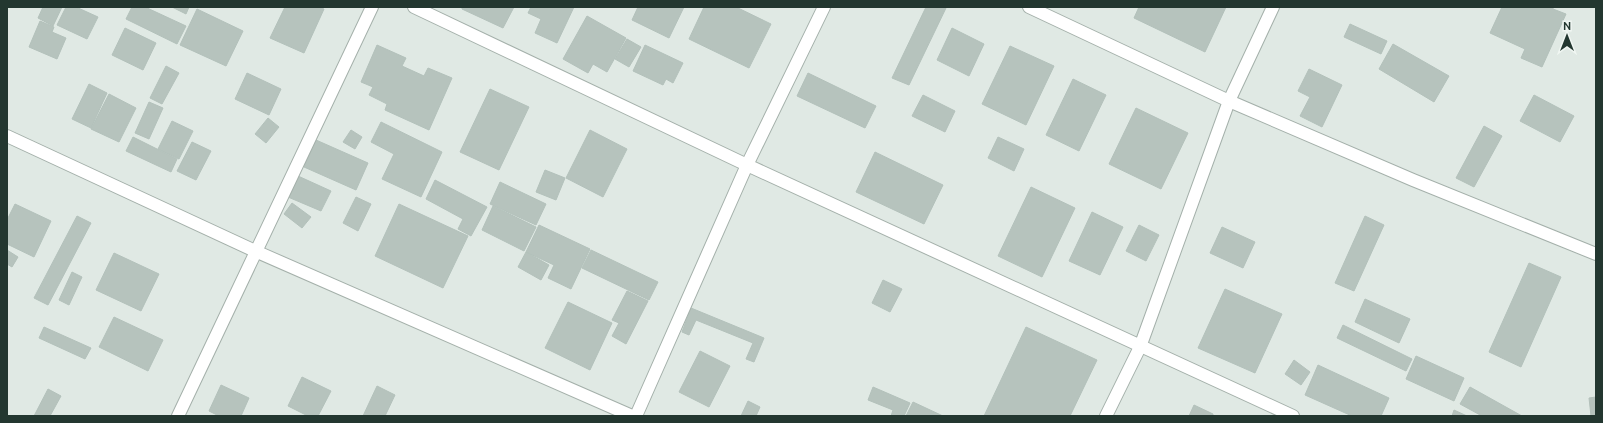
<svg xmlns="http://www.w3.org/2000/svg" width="1603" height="423" font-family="Ubuntu,sans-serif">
<rect width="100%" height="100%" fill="#e0e9e4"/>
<g fill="#b6c3bd" stroke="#b3c1bb">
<path d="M43,7h19l-9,19 -15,-8z"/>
<path d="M66,7h10l22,10 -11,22 -30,-14z"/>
<path d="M132,7h13l41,19 -9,18 -51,-25z"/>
<path d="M172,7h17l-3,7z"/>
<path d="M285,7h34l5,2 -20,44 -34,-15z"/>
<path d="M462,7h52l-11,21 -41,-19z"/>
<path d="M531,7h43l-17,36 -22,-10 6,-14 -13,-6z"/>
<path d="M638,7h46l-15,31 -37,-18z"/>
<path d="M704,7h32l35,17 -22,44 -60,-29z"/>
<path d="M926,7l20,1 -37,77 -17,-7z"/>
<path d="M1139,7h87l-21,45 -71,-34z"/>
<path d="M1502,7h51v2l13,5 -24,53 -21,-9 4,-9 -35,-16z"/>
<path d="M197,9l46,22 -17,35 -46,-21z"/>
<path d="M587,16l39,22 -19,34 -14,-8 -5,9 -25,-14z"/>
<path d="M40,21l14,6 -2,5 14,6 -9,21 -28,-12z"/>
<path d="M1350,24l37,17 -6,13 -37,-17z"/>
<path d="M125,28l31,15 -13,27 -31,-15z"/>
<path d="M952,28l32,16 -15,32 -32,-16z"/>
<path d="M627,39l14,8 -12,20 -14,-8z"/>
<path d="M1393,44l56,32 -15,26 -55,-33z"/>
<path d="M377,45l29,13 -4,8 22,10 4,-8 24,10 -23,52 -44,-20 2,-6 -18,-9 4,-8 -12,-5z"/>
<path d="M645,45l38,18 -10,20 -7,-4 -3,6 -30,-14z"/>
<path d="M1010,46l44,20 -28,59 -44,-21z"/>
<path d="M166,66l13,7 -17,31 -12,-6z"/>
<path d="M1309,69l33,16 -20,42 -22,-11 10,-19 -12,-6z"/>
<path d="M247,73l34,16 -12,26 -34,-16z"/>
<path d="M808,73l68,33 -11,22 -68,-32z"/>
<path d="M1073,79l33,16 -27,56 -33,-16z"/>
<path d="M89,84l18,9 -16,35 -19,-9z"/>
<path d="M490,89l39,18 -30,63 -39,-18z"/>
<path d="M109,94l27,14 -17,34 -28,-13z"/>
<path d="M923,95l32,16 -10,21 -33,-16z"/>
<path d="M1534,95l40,21 -14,26 -40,-21z"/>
<path d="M149,102l14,6 -14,31 -14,-6z"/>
<path d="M1136,108l52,25 -27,56 -52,-25z"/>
<path d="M268,118l11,9 -13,16 -11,-9z"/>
<path d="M172,121l21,10 -14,28 -21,-10z"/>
<path d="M381,122l61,30 -21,45 -39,-18 12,-25 -23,-12z"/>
<path d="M1484,126l18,10 -28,51 -18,-9z"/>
<path d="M351,130l11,7 -7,12 -12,-7z"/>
<path d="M590,130l37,19 -24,48 -37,-19z"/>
<path d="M133,137l44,22 -6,13 -45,-21z"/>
<path d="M998,137l26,12 -10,22 -26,-13z"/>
<path d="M316,140l52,23 -12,27 -52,-23z"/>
<path d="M192,142l19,9 -15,29 -19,-9z"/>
<path d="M875,152l68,33 -19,39 -68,-32z"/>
<path d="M545,170l20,8 -9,22 -20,-8z"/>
<path d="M298,176l33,15 -10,20 -33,-14z"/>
<path d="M435,180l52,27 -16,29 -13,-7 5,-10 -37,-20z"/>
<path d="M500,182l46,22 -10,21 -46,-21z"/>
<path d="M1031,187l44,21 -33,69 -44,-21z"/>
<path d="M356,197l15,7 -13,27 -15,-8z"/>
<path d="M292,203l19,14 -9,11 -18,-14z"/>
<path d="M15,204l36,17 -17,36 -27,-13v-24z"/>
<path d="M399,204l69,32 -25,52 -68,-32z"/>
<path d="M493,206l43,21 -12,24 -42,-21z"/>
<path d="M1092,212l31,15 -23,48 -31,-14z"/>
<path d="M77,216l14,7 -43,82 -14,-7z"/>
<path d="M1365,216l19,9 -30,66 -19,-8z"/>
<path d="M539,225l51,24 -19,40 -23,-11 6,-13 -28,-13z"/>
<path d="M1139,225l20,10 -13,26 -20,-10z"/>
<path d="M1222,227l33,15 -12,26 -33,-15z"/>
<path d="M7,250l11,7 -6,10 -5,-3z"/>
<path d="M591,250l67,32 -9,18 -67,-32z"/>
<path d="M526,252l23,13 -8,15 -23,-13z"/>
<path d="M114,253l45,21 -18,37 -45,-21z"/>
<path d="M1529,263l32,14 -40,90 -32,-15z"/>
<path d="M72,272l10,5 -13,28 -10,-5z"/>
<path d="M883,280l19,9 -12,23 -18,-9z"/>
<path d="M1225,289l57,25 -27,59 -57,-25z"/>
<path d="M627,291l21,10 -22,43 -14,-8 7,-13 -7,-3z"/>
<path d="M1365,299l45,20 -11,24 -44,-21z"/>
<path d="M568,302l44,21 -22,47 -45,-22z"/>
<path d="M691,308l73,30 -10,24 -8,-3 7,-16 -57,-23 -7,15 -7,-3z"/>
<path d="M114,317l49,23 -15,31 -49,-24z"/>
<path d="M1343,325l69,34 -6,12 -69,-33z"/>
<path d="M44,327l47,21 -6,11 -46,-21z"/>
<path d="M1026,327l71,33 -27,56h-86z"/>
<path d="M700,351l30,15 -21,41 -30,-15z"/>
<path d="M1416,356l48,22 -10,23 -48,-22z"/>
<path d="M1294,360l16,12 -9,13 -16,-11z"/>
<path d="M1318,365l71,33 -8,18h-29l-47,-21z"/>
<path d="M302,377l29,14 -13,25h-10l-20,-10z"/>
<path d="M221,385l28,13 -8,18h-22l-10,-5z"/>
<path d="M377,386l18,9 -10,21h-22z"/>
<path d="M873,387l37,16 -6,13h-13l2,-6 -25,-10z"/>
<path d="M1470,387l52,29h-40l-22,-12z"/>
<path d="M48,389l13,7 -11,20h-16z"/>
<path d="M1596,397v19h-5l-2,-18z"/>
<path d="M748,401l12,6 -4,9h-15z"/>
<path d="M913,402l30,14h-37z"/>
<path d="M1194,405l19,9v2h-24z"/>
<path d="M1454,410l13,6h-15z"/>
</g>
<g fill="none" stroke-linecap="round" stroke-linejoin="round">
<g stroke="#a4b0aa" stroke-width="14">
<g id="street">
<path d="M414,7l333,158 546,251"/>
<path d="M1029,7l200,94 184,79 183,74"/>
<path d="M7,136l248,115 377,165"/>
<path d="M178,416l194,-409"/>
<path d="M636,416l111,-251 77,-158"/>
<path d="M1106,416l34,-69 89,-246 44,-94"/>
</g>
</g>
<use href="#street" stroke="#fff" stroke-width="12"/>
</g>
<rect width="1603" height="423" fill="none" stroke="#233730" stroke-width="16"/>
<g transform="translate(1567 36)" stroke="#f0f6f2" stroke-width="3" paint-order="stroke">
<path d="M0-3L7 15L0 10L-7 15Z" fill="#233730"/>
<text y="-6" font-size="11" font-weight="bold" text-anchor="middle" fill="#233730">N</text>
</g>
</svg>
